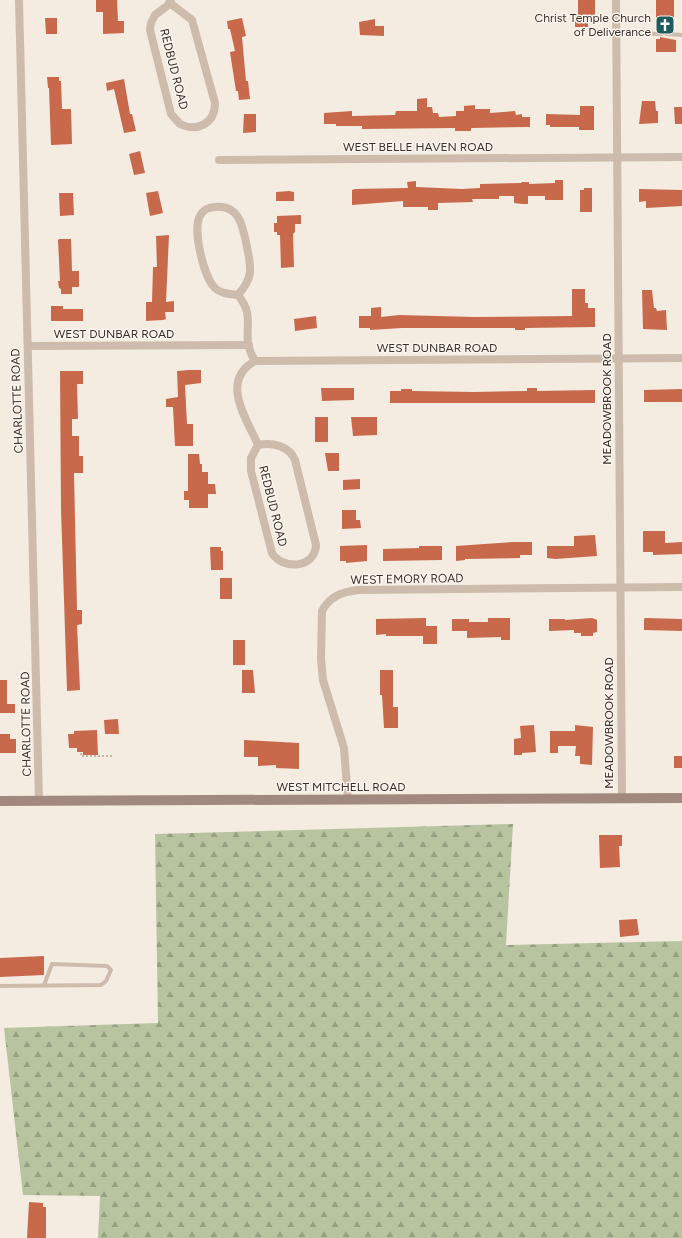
<svg xmlns="http://www.w3.org/2000/svg" width="682" height="1238" font-family="Figtree,sans-serif">
<defs>
<pattern id="forest-firs" width="22" height="20" patternUnits="userSpaceOnUse"><rect width="22" height="20" fill="#b8c4a0"/><path d="M5 1l3.5 6h-7zM16 11l3.5 6h-7z" fill="#97a083"/></pattern>
</defs>
<rect width="100%" height="100%" fill="#f4ebe1"/>
<path fill="url(#forest-firs)" d="M513,824l-7,121 176,-4v297h-584l2,-42 -77,-1 -19,-167 154,-5 -3,-189z"/>
<g fill="#c8694b">
<path d="M96,0h21l1,21h6v12l-21,1v-22h-7z"/>
<path d="M578,0h17v16l-7,1v10h-13v-12h3z"/>
<path d="M656,0h18v22h-5l1,9 -10,-1v-8l-4,1z"/>
<path d="M45,18h12v16h-11z"/>
<path d="M242,18l4,18 -4,1 4,44h2l2,18 -11,1 -1,-9h-2l-6,-39 5,-1 -5,-22h-2l-1,-8z"/>
<path d="M375,19v7h9v10l-24,-1 -1,-13z"/>
<path d="M660,37l16,3v12h-20v-13h4z"/>
<path d="M47,77h12v4h2l1,28h9l1,35 -21,1 -2,-57h-1z"/>
<path d="M124,79l6,35h2l4,17 -12,2 -10,-44 -7,2 -1,-8z"/>
<path d="M427,98v9h5l1,6h5l1,4 17,-1v-5h8v-5l11,-1v4h15v4l25,-2 1,4 6,-1v3h8v10l-59,1v3h-16v-3l-93,1v-3h-26v-2h-12v-11l28,-2v5l43,-1 1,-4h21v-12z"/>
<path d="M642,101h13l1,10h2v12l-19,1z"/>
<path d="M580,106h14v24h-15v-3h-29v-2h-4v-11l34,1z"/>
<path d="M674,107h8v17h-7z"/>
<path d="M244,114h12v18l-13,1z"/>
<path d="M140,151l5,22 -11,2 -5,-21z"/>
<path d="M555,180h8v20h-18v-4h-17v8h-6l-8,-1v-7h-15v3h-27l1,3 -35,1v7h-10v-3h-25v-6l-51,4v-15l3,-1 53,-1 -1,-6 9,-1v6l46,2 18,-1v-4l42,-1 -1,-1h8v2l26,-1z"/>
<path d="M584,188h8v24h-12v-22h4z"/>
<path d="M639,189l43,1v16l-36,2v-7l-7,1z"/>
<path d="M158,191l5,22 -13,3 -4,-23z"/>
<path d="M289,191l5,1v9h-18v-9z"/>
<path d="M59,193h14l1,22 -14,1z"/>
<path d="M301,215v9h-6v8l-2,2 1,33 -13,1 -1,-33h-3v-3h-3v-9h3v-7z"/>
<path d="M169,235l-3,67 8,-1v11h-9l1,7 -3,1 -17,1v-19h6l1,-35h4l-1,-31z"/>
<path d="M59,239h12l1,32h7v16h-7v7h-11v-5l-2,-1 -1,-7h2l-2,-41z"/>
<path d="M572,289h13v14h3v5h7v19l-70,1v2h-10v-2h-113l-32,2v-2h-11v-12h12v-8l10,-1v10l18,-2 75,2 98,-1z"/>
<path d="M642,290h10l2,18h2l1,3 9,-1 1,20 -24,-1z"/>
<path d="M51,306h12v3h20v12h-32z"/>
<path d="M316,316l1,12 -22,3 -1,-12z"/>
<path d="M189,370h12v13l-16,2 2,39h6v22h-18l-2,-39h-7v-8l12,-2 -1,-26z"/>
<path d="M60,371h23v13h-6l1,35h-6v17h7v20h4v17h-9l3,137h5v14l-5,1 3,65 -13,1 -6,-182z"/>
<path d="M321,388h33v12l-32,1z"/>
<path d="M527,388h10v3l58,-1v13h-205v-12h11v-2h11v2l62,1 53,-1z"/>
<path d="M682,389v13h-38v-12z"/>
<rect x="315" y="417" width="13" height="25"/>
<path d="M351,417h26v18l-24,1z"/>
<path d="M325,453h14v18h-11z"/>
<path d="M188,454h11l1,10h2v8h6v12h7l1,10h-8v14h-19v-8h-5v-9h4z"/>
<path d="M360,479v10l-17,1v-10z"/>
<path d="M342,510h14v10h4l1,8 -19,1z"/>
<path d="M643,531h22v12l17,-1v12l-29,1v-3h-10z"/>
<path d="M595,535l2,21 -42,3 -8,-1v-12h27v-10z"/>
<path d="M512,542h20v13h-12v3l-55,1v1l-9,1v-15z"/>
<path d="M367,545v16l-21,2v-2h-6v-15z"/>
<path d="M419,546h23v14l-59,1v-12l36,-1z"/>
<path d="M210,547h11v4h2v19h-12z"/>
<rect x="220" y="578" width="12" height="21"/>
<path d="M426,618v8h11v18h-14v-8h-37v-2l-10,1v-16z"/>
<path d="M488,618h22v22h-9v-3l-34,1v-7h-15v-12h17v3h19z"/>
<path d="M592,618l5,2v12l-4,1v3h-12v-3h-7v-3l-25,1v-12h16v1z"/>
<path d="M645,618l37,1v12l-38,-1v-11z"/>
<rect x="233" y="640" width="12" height="25"/>
<path d="M242,670h11l2,23h-13z"/>
<path d="M380,670h13v37h5v21h-14l-2,-33h-2z"/>
<path d="M0,680h7v24h8v9h-15z"/>
<path d="M118,719l1,15h-14l-1,-14z"/>
<path d="M534,725l2,27 -14,1v2h-8v-16l7,-1 -1,-12z"/>
<path d="M575,725l18,2 -1,38 -12,-1v-8h-5l1,-10h-18v7h-8v-22h25z"/>
<path d="M97,730l1,25h-15v-3h-6v-4h-8l-1,-14h6v-3z"/>
<path d="M0,734h10v5h6v14h-16z"/>
<path d="M244,740l55,3v26l-23,-1v-3l-18,1v-9h-14z"/>
<rect x="674" y="756" width="8" height="12"/>
<path d="M599,835h23v11h-3l1,21 -20,1z"/>
<path d="M637,919l2,16 -19,2 -1,-17z"/>
<path d="M44,956v19l-44,2v-19z"/>
<path d="M29,1202l14,1v4h3v31h-19z"/>
</g>
<g fill="none" stroke-linecap="round" stroke-linejoin="round">
<path stroke="#b9a596" stroke-width="1.5" stroke-dasharray="2 2" stroke-linecap="butt" d="M81,753v3h31"/>
<g stroke="#cdbbac" stroke-width="4">
<path d="M616,33l46,1"/>
<path d="M666,34l16,1"/>
<path d="M0,986l101,-1 5,-4 5,-11 -4,-4 -55,-2 -8,21"/>
</g>
<g stroke="#cdbbac" stroke-width="8">
<path d="M19,0l20,801"/>
<path d="M616,0l6,798"/>
<path d="M170,3l22,17 23,83c0,21 -18,29 -35,21l-9,-10 -21,-84 1,-7 4,-8 12,-9 4,-6"/>
<path d="M219,160l463,-3"/>
<path d="M238,295c16,-18 13,-27 9,-48 -4,-19 -7,-43 -32,-40 -6,0 -12,3 -15,9 -8,13 4,62 15,72 6,6 15,6 23,7 15,19 8,28 10,48 1,6 4,13 7,18 -36,20 -8,58 3,84l-7,13v13l21,82c10,17 43,16 44,-8l-21,-85c-6,-14 -22,-18 -37,-15"/>
<path d="M28,346l221,-1"/>
<path d="M255,361l427,-3"/>
<path d="M348,800l-4,-52 -21,-68 -2,-21 1,-48c8,-15 20,-19 36,-21l324,-3"/>
</g>
<path stroke="#a18a7d" stroke-width="10" d="M0,801l682,-3"/>
</g>
<defs>
<g id="church-square" transform="scale(1)"><rect x="-9" y="-9" width="18" height="18" rx="4" fill="#1f5a5e" stroke="#fbf5ee"/><path d="M-1.2-6h2.4v3.5h3.3v2.4h-3.3V6h-2.4V-.1h-3.3v-2.4h3.3Z" fill="#fff"/></g>
</defs>
<g fill-rule="evenodd">
<use href="#church-square" x="665" y="25"/>
</g>
<g text-anchor="middle" dominant-baseline="central" stroke-width="3" stroke-linejoin="round" paint-order="stroke">
<g font-size="12" fill="#3b302b" stroke="#fbf5ee" text-anchor="end">
<text x="651" y="18">Christ Temple Church<tspan x="651" dy="14">of Deliverance</tspan></text>
</g>
<g font-size="12" fill="#3b302b" stroke="#fbf5ee">
<text transform="translate(174 69) rotate(76)">REDBUD ROAD</text>
<text x="418" y="147">WEST BELLE HAVEN ROAD</text>
<text x="114" y="334">WEST DUNBAR ROAD</text>
<text x="437" y="348">WEST DUNBAR ROAD</text>
<text transform="translate(607 399) rotate(-90)">MEADOWBROOK ROAD</text>
<text transform="translate(17 401) rotate(-92)">CHARLOTTE ROAD</text>
<text transform="translate(273 506) rotate(76)">REDBUD ROAD</text>
<text transform="translate(407 579) rotate(-1)">WEST EMORY ROAD</text>
<text transform="translate(609 723) rotate(-90)">MEADOWBROOK ROAD</text>
<text transform="translate(26 724) rotate(-91)">CHARLOTTE ROAD</text>
<text x="341" y="787">WEST MITCHELL ROAD</text>
</g>
</g>
</svg>
